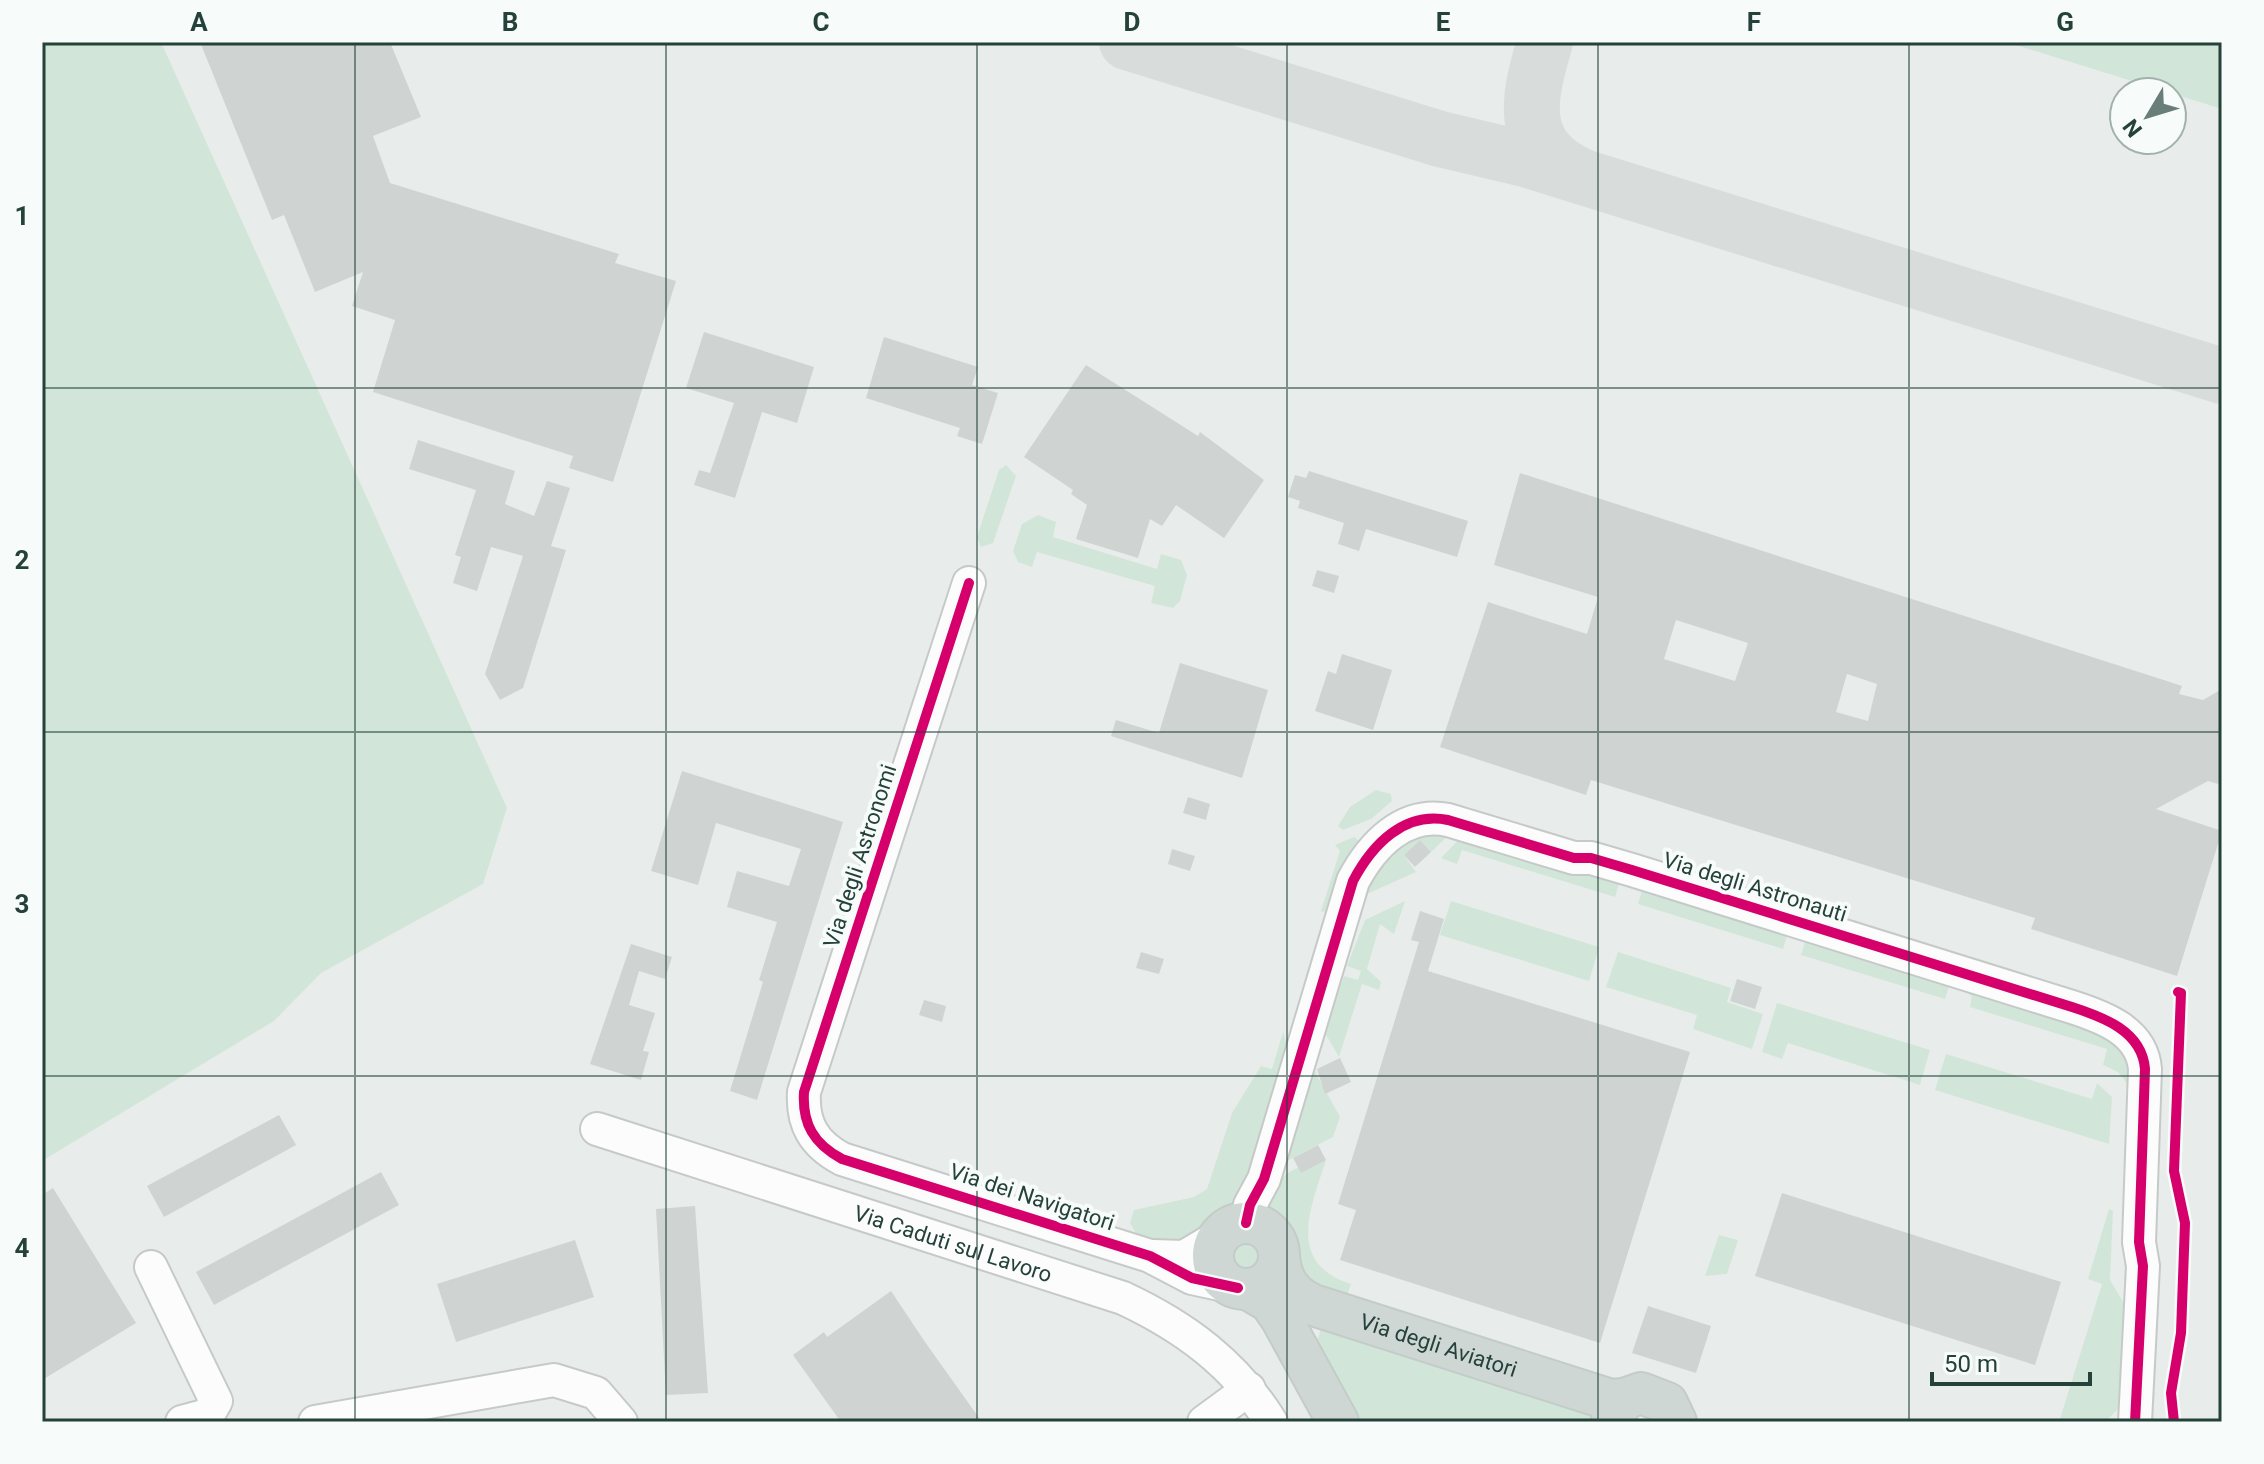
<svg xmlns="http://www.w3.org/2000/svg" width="2264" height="1464" font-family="Roboto,sans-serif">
<rect width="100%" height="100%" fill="#e8edeb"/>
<g fill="#d1e6d8">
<path d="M42,42h119l346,766 -24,76 -162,89 -47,48 -232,140z"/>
<path d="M2006,42h216v67z"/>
<path d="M1006,465l10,11 -23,67 -12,4 -4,-10 22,-67z"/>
<path d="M1038,515l18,7 -3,15 104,32 4,-15 20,6 6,15 -7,26 -7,7 -22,-5 4,-17 -118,-34 -5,15 -14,-5 -5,-11 9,-27z"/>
<path d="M1376,790l15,4 1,7 -21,18 -28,11 -5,-4 12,-19z"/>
<path d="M1453,831l-22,21 -11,-12 -16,15 12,17 -49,22 -6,-2 42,-56z"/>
<path d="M1467,831l154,46 -6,20 -153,-47 -5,14 -16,-6z"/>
<path d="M1354,837l5,4 -16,45 -19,26 -3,-1 19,-60 -5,-6z"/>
<path d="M1637,882l152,47 -6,20 -145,-45 4,-13 -7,-2z"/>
<path d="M1405,901l-11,33 -14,-10 -13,45 14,13 -2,8 -17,-6 -23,73 -18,-31 8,-31 11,-7 4,-12 14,4 3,-9 -14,-5 18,-46z"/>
<path d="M1451,901l148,46 -10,34 -149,-46z"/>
<path d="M1799,932l152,48 -6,19 -144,-44 4,-13 -8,-3z"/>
<path d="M1618,952l113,36 -4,14 36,12 -11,35 -59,-20 4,-14 -91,-28z"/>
<path d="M1968,986l158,56 6,48 -14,-18 -15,-7 4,-16 -137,-42 2,-11 -6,-3z"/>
<path d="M1777,1003l153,47 -10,35 -132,-42 -6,16 -20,-7z"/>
<path d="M1283,1032l7,25 -42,136 -11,12 -27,14 -20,28 -51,-8 -9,-16 4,-13 60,-13 13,-8 25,-76 29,-47 11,3z"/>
<path d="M1946,1054l146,45 5,-16 15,14 -3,47 -174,-54z"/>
<path d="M1314,1062v8l26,47 -7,20 -52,27z"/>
<path d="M1326,1160c-15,47 -41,103 25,124l-4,12 -42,-2c-8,-34 -10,-68 -43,-86 19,-35 24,-39 64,-48z"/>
<path d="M2109,1209l4,2 -3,69 18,30 -7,96 -13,13 -49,3 43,-138 -14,-5z"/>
<path d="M1719,1235l19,5 -11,34 -22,2z"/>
<circle cx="1245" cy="1255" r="18"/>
<path d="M1321,1328l275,78 4,16h-248l-37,-74z"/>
</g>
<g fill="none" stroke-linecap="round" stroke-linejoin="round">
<g stroke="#d8dddc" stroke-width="56">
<path d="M1127,42l313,97 85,20 697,217"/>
<path d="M1545,42c-16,54 -29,104 34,133"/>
</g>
</g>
<g fill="#cfd4d2" fill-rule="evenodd">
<path d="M200,42h190l31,75 -48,19 17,47 229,71 -4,9 61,18 -63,201 -44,-14 4,-12 -200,-64 22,-72 -43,-14 11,-34 -48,20 -31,-77 -12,5z"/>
<path d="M704,332l110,35 -17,56 -35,-11 -27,86 -41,-13 5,-15 11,3 24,-70 -48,-15z"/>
<path d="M884,337l94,30 -6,18 26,8 -16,51 -25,-8 3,-8 -94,-30z"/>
<path d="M1086,365l112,71 2,-4 64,48 -40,58 -48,-33 -14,21 -12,-7 -12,39 -62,-19 11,-34 -16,-11 2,-4 -49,-33z"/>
<path d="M418,440l97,31 -10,33 29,12 13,-35 23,7 -19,58 15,4 -43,138 -23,12 -15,-26 38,-118 -32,-9 -14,44 -24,-8 8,-26 -6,-2 21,-65 -67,-21z"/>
<path d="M1309,471l159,50 -11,36 -91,-28 -7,22 -21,-7 6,-21 -46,-15 2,-7 -12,-4 7,-22 11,3z"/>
<path d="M1520,473l650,209 12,4 -3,8 24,6 19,-11v96l-14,-4 -52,28 66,22 -45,145 -146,-47 4,-11 -444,-138 -5,15 -146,-48 48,-145 99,32 11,-37 -104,-32zM1676,620l72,23 -13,38 -71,-22zM1847,674l30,10 -9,37 -32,-9z"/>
<path d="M1317,570l22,6 -5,17 -22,-7z"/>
<path d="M1342,654l50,16 -19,60 -58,-19 13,-40 8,3z"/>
<path d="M1180,663l88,27 -26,88 -131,-42 5,-16 43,13z"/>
<path d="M682,771l161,51 -86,278 -27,-9 33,-109 -4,-2 18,-58 -50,-15 10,-36 52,15 12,-37 -85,-26 -18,62 -47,-14z"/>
<path d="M1188,797l22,7 -4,16 -23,-7z"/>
<path d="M1420,840l11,12 -16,15 -11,-12z"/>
<path d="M1172,849l23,7 -5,15 -22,-7z"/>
<path d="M1420,911l24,8 -16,52 262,81 -90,291 -260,-83 16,-50 -18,-6 81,-262 -8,-2z"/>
<path d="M631,944l41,13 -7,22 -26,-8 -10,34 26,8 -12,38 6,1 -8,28 -51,-16z"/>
<path d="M1141,952l23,7 -5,15 -23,-6z"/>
<path d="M1737,979l25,8 -7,22 -25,-8z"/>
<path d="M924,1000l22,6 -4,16 -23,-7z"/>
<path d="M1340,1058l11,24 -26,12 -8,-25z"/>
<path d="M279,1115l17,30 -132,72 -17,-31z"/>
<path d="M1318,1145l8,15 -25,13 -8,-15z"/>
<path d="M381,1172l18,33 -185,100 -18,-33z"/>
<path d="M53,1188l83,135 -94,57v-185z"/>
<path d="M1782,1193l279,89 -26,83 -280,-89z"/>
<path d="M695,1206l13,187 -42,2 -10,-186z"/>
<path d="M575,1240l19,57 -138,45 -19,-58z"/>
<path d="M891,1291l34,51 57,80h-141l-48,-67 31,-23 3,5z"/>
<path d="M1648,1306l63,20 -15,47 -64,-20z"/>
</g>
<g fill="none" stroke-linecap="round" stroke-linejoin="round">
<g stroke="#c5cac8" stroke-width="36">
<g id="minor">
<path d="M969,583l-165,509c-2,32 10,52 38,67l308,97 42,22 46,10"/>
<path id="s1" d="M597,1129l526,169c62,29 112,66 148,124"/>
<path d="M1246,1223l4,-18 14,-26 89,-298c19,-36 51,-70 95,-61l126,38h17l41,12 440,137c31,10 70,24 73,62l-6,173 4,24 -8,156"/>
<path d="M1153,1256l31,1 37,-22"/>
<path d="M151,1267l65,134 -8,14 -26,7"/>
<path d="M315,1422l239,-42 42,13 25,29"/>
<path d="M1204,1422l45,-33"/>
</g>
</g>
<g stroke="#c3ccc9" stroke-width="44">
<g id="major">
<circle cx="1246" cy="1256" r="33"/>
<path id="s2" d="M1279,1257c2,23 12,38 34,48l298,95 13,-1"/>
<path d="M1248,1289l22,13 11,16 57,104"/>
<path d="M1612,1418l12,-19 17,-6 26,10 9,19"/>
</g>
</g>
<use href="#minor" stroke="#fcfcfc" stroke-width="32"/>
<use href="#major" stroke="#cfd7d5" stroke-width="40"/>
<g stroke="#f7fbf9" stroke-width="15">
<g id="cycleway">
<path d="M969,583l-165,509c-2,32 10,52 38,67l308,97 42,22 46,10"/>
<path d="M1246,1223l4,-18 14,-26 89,-298c19,-36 51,-70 95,-61l126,38h17l41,12 440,137c31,10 70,24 73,62l-6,173 4,24 -8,156"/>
<path d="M2174,1422l-3,-29 10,-60 4,-110 -11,-52 7,-178 -3,-1"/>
</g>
</g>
<use href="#cycleway" stroke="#d6006c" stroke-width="10"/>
</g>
<path fill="none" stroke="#24423a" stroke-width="2" stroke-opacity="0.55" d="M355,42v1380M666,42v1380M977,42v1380M1287,42v1380M1598,42v1380M1909,42v1380M42,388h2180M42,732h2180M42,1076h2180"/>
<g text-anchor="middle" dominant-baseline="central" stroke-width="8" stroke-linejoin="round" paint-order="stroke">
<g font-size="22" fill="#24423a" stroke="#f7fbf9">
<text transform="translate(860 856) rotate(-72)">Via degli Astronomi</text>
<text transform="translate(1755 887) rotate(17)">Via degli Astronauti</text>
<text transform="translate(1032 1197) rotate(18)">Via dei Navigatori</text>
<text stroke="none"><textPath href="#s1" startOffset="374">Via Caduti sul Lavoro</textPath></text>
<text stroke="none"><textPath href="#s2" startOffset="194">Via degli Aviatori</textPath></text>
</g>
</g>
<rect width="2264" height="1464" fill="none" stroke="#f7fbf9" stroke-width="88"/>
<g transform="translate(2148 116) rotate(232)"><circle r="38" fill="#f7fbf9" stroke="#a3b1ad" stroke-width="2"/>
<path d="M0-6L14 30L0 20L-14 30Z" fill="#697e78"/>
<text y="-12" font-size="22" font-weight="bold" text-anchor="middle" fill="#24423a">N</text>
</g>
<path d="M1932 1372v12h158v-12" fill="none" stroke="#24423a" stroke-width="4"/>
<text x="1944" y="1372" font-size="24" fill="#24423a" stroke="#f7fbf9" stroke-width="6" paint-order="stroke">50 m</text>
<rect x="44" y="44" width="2176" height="1376" fill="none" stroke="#24423a" stroke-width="3"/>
<g font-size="26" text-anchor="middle" font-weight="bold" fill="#24423a">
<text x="199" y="31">A</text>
<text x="510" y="31">B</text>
<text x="821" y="31">C</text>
<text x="1132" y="31">D</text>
<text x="1443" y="31">E</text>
<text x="1754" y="31">F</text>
<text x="2065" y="31">G</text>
<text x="22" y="225">1</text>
<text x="22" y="569">2</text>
<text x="22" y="913">3</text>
<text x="22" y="1257">4</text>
</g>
</svg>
